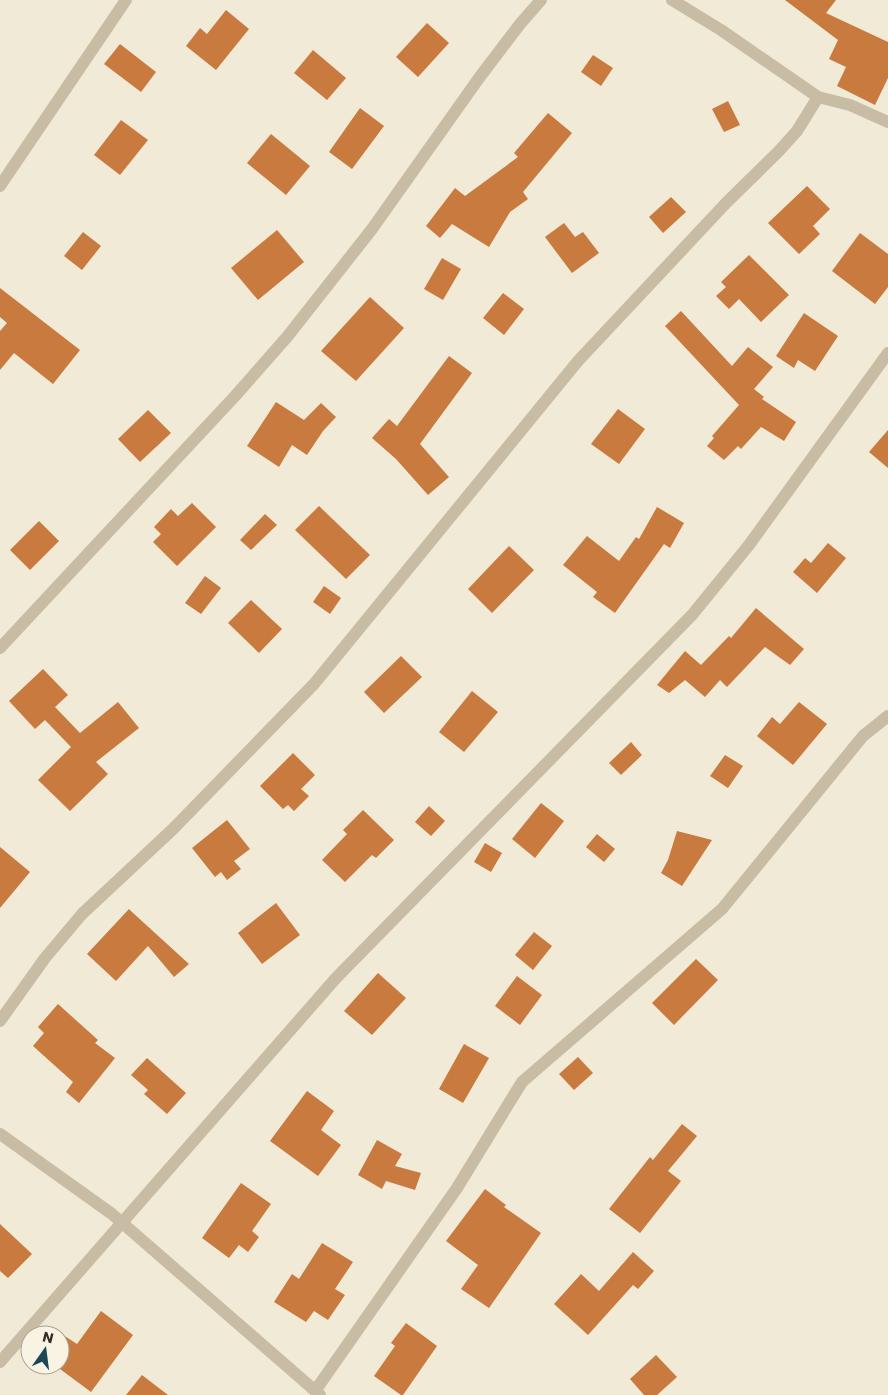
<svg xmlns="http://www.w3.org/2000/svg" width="888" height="1395" font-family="Poppins,sans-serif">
<rect width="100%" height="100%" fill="#f1ead7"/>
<g fill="#c87a3f">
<path d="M785,0h51l-10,13 62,29v36l-13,27 -38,-19 9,-19 -17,-8 9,-19z"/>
<path d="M226,10l23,19 -33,41 -30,-24 14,-18 7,6z"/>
<path d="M427,23l22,20 -31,34 -22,-20z"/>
<path d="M120,44l36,28 -15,20 -37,-28z"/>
<path d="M313,50l33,28 -19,22 -33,-27z"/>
<path d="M593,55l20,13 -12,18 -20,-14z"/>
<path d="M728,101l12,24 -16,7 -12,-23z"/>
<path d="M360,108l24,18 -32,43 -23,-17z"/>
<path d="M548,113l24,20 -49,59 5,7 -18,13 -21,35 -37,-23 -12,14 -14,-12 29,-38 10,8 53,-39 -4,-4z"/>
<path d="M121,120l27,20 -28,35 -26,-20z"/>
<path d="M271,134l39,32 -24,29 -39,-32z"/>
<path d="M807,186l23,23 -17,17 7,8 -21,20 -31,-31z"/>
<path d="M671,197l15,15 -23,21 -14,-16z"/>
<path d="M564,223l11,14 8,-5 16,21 -27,20 -27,-36z"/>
<path d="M277,230l27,32 -46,38 -27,-32z"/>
<path d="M83,232l18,14 -19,24 -18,-14z"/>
<path d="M860,233l28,21v33l-13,17 -43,-33z"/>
<path d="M749,255l40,40 -28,27 -22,-23 -10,10 -13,-13 10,-9 -5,-5z"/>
<path d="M442,258l19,11 -18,31 -19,-11z"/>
<path d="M0,288l80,62 -27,34 -39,-31 -14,17v-39l7,-8 -7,-6z"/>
<path d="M503,293l21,16 -20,26 -21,-17z"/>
<path d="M370,297l34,31 -48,53 -35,-30z"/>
<path d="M681,311l51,55 16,-19 25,20 -19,22 10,8 -2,2 34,23 -12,19 -23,-14 -20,22 -3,-3 -14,14 -17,-14 7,-8 -2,-2 27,-31 -74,-79z"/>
<path d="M804,313l34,23 -23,35 -17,-11 -4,8 -18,-12z"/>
<path d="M449,356l23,17 -52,71 29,33 -21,18 -32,-36 -24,-21 17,-19 8,7z"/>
<path d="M276,402l28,18 17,-17 15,14 -13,14 -16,24 -15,-10 -13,22 -32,-21z"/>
<path d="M618,409l27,20 -26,35 -28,-20z"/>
<path d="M148,410l23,23 -31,29 -22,-23z"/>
<path d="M888,430v38l-19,-16z"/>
<path d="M192,503l24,24 -39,39 -24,-24 8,-8 -7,-7 17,-18 7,7z"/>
<path d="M319,506l51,49 -24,24 -51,-49z"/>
<path d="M657,507l27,16 -14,25 -6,-4 -49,69 -22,-16 4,-5 -34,-27 24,-29 32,25 17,-24 3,2z"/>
<path d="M265,514l12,11 -26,25 -11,-10z"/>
<path d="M39,521l20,20 -29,29 -20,-20z"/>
<path d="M828,543l18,15 -29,35 -24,-21 12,-14 6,5z"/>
<path d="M509,546l25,24 -42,43 -24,-24z"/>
<path d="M205,576l16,12 -20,26 -16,-11z"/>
<path d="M324,586l17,12 -11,16 -17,-12z"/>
<path d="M251,600l31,29 -23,24 -31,-30z"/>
<path d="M756,608l48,41 -14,16 -25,-18 -38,40 -7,-7 -15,17 -20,-17 -16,13 -12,-8 28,-34 16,14 28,-29 2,2z"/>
<path d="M401,656l21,21 -38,36 -20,-21z"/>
<path d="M43,669l25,26 -13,12 25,26 38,-31 21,26 -43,34 12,12 -38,37 -32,-31 33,-33 -26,-27 -10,9 -26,-28z"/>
<path d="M472,691l26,21 -34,40 -25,-20z"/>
<path d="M799,702l28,22 -34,41 -36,-29 15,-19 8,7z"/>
<path d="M631,742l11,13 -21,20 -12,-12z"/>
<path d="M293,753l22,22 -14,14 8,7 -15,15 -6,-6 -5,4 -23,-23z"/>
<path d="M725,755l18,11 -15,22 -18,-12z"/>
<path d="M541,803l23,18 -29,37 -23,-19z"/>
<path d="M429,806l16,15 -14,15 -16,-14z"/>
<path d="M363,810l31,30 -18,18 -4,-3 -27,27 -23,-22 25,-26 -4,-4z"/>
<path d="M227,820l23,29 -16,12 7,8 -14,11 -6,-8 -6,5 -23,-29z"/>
<path d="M677,831l35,9 -30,46 -21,-13 7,-13z"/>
<path d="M597,834l18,15 -11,13 -18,-15z"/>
<path d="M485,843l17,10 -11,19 -17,-10z"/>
<path d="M0,847l30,25 -30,36z"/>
<path d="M276,903l24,32 -38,29 -24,-31z"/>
<path d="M129,909l3,3 57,52 -15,13 -26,-31 -32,35 -29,-27z"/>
<path d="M534,932l18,14 -19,24 -18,-15z"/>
<path d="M696,959l22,21 -44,45 -22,-22z"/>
<path d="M378,973l28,25 -34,37 -28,-24z"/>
<path d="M517,976l25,19 -22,30 -25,-19z"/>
<path d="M58,1004l40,36 -3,3 20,15 -36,45 -13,-11 7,-10 -40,-36 11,-13 -6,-6z"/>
<path d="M464,1044l25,14 -26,45 -24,-14z"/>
<path d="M578,1057l15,16 -19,17 -15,-16z"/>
<path d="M147,1058l39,35 -19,21 -23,-20 4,-4 -17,-15z"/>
<path d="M307,1091l27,20 -13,19 20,15 -23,31 -48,-35z"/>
<path d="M682,1124l15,12 -29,35 13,10 -41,52 -31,-24 41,-52 3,3z"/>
<path d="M377,1140l25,14 -7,12 26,7 -6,17 -29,-9 -4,8 -24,-14z"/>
<path d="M241,1183l30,21 -19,27 7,6 -11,15 -9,-7 -10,13 -27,-20z"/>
<path d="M485,1189l21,16 -2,2 37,26 -52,75 -28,-19 17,-24 -32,-24z"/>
<path d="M0,1224l32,30 -24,24 -8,-7z"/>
<path d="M322,1243l31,19 -18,27 10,6 -17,25 -14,-9 -8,11 -32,-20 18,-28 7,5z"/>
<path d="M633,1252l21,19 -16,18 -5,-4 -45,50 -34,-31 27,-30 18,17z"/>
<path d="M101,1311l32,24 -42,57 -31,-23v-36l17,11z"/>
<path d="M406,1323l31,23 -34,49h-2l-27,-19 21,-30 -4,-3z"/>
<path d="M656,1355l21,22 -20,18h-13l-14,-16z"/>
<path d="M142,1375l26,20h-42z"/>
</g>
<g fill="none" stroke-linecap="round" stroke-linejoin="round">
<g stroke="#c9bca4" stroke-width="12">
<path d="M672,0l49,30 97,67 32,8 38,17"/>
<path d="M0,186l126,-186"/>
<path d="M0,648l236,-253 51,-58 85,-108 107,-151 41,-54 21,-24"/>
<path d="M0,1021l45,-63 37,-44 91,-85 141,-145 264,-323 148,-158 52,-51 19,-21 21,-34"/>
<path d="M0,1134l112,80 208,181"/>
<path d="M0,1362l336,-384 356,-363 57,-70 139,-192"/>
<path d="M315,1391l142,-203 65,-106 200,-173 141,-173 25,-20"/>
</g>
</g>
<g transform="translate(45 1350) rotate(14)"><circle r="24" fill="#f9f3e4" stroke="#aaa498"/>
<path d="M0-4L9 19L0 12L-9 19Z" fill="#1b4756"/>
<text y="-8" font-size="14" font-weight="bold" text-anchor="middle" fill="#342d25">N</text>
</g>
</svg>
